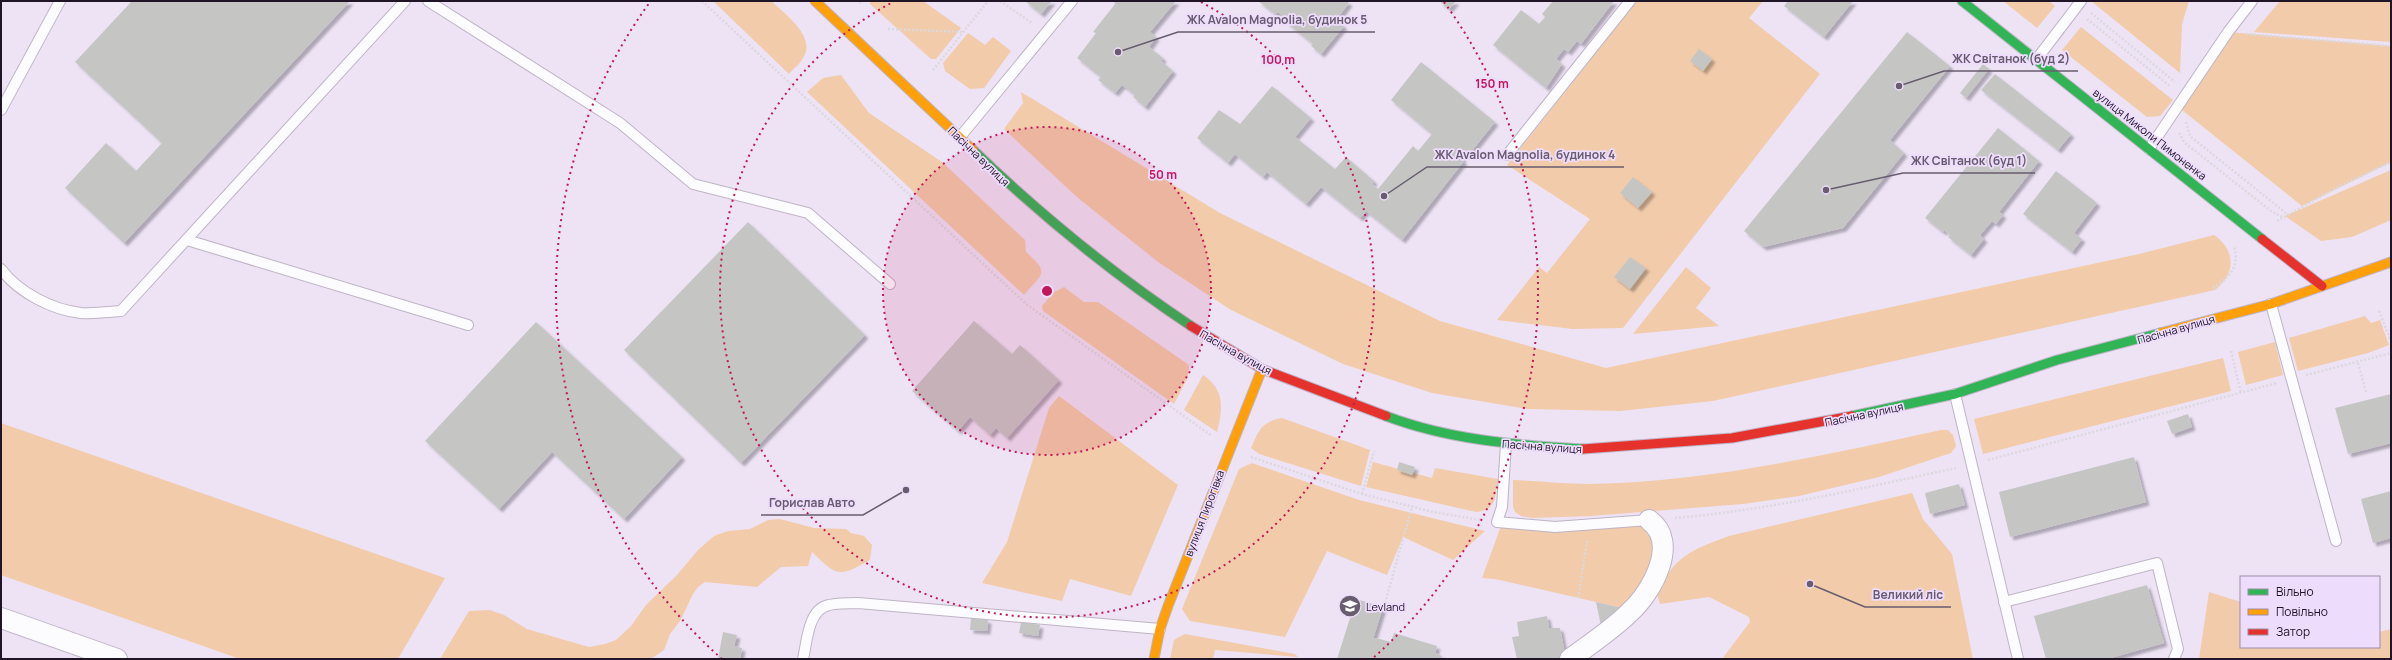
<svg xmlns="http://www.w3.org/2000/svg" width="2392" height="660" font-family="Manrope,sans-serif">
<defs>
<filter id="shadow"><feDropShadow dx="3.5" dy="3.5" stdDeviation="1" flood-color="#0004"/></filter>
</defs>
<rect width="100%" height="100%" fill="#ede3f5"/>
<g fill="#f2cbaa">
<path d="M713,1h58c14,13 46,36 32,57 -3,6 -10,11 -14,16z"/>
<path d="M870,1h53l38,27 -25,31h-5l-61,-55z"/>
<path d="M1637,1h126l-14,17 71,56 -197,254 -50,1 -76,-9 42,-53 8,6 43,-54 -83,-54z"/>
<path d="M2003,1h46l6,5 -18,22z"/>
<path d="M2091,1h98l-7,23 -2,49z"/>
<path d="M2280,1h111v41l-137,-10z"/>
<path d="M2081,27l92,73 -13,16 -13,1 -85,-67z"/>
<path d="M2228,32l163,14v116l-89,44 -125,-100z"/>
<path d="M968,33l17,12 8,-8 18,14 -27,37 -14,1 -25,-18 -2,-8z"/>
<path d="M841,75l28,38 73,49 83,78 1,12c24,21 17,21 -2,43l-217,-203 16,-14z"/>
<path d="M1021,92l199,121 220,108 166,47 533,-114 75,-19c22,15 22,39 1,55l-502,111 -93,10 -92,-2 -96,-16 -89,-29 -112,-54 -73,-48 -80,-64 -74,-69 19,-26z"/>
<path d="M2391,170v50l-39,17 -31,4 -36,-25z"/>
<path d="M1686,267l25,21 -15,20 23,18 -86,8z"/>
<path d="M1064,287l20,15h14l91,63 -1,12 -14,27 -131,-93 -1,-5 12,-14z"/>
<path d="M2365,316l6,7 9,-3 9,25 -21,8 -70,18 -9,-33z"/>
<path d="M2275,342l8,33 -37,10 -8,-33z"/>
<path d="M2223,358l8,33 -248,63 -9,-35z"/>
<path d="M1203,375c22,15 20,33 14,57l-33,-22z"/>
<path d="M1059,396l119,89 -47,111 -61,-17 -8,22 -80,-18 25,-41 42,-134z"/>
<path d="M1282,418l88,32 -9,36 -102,-32 -8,-6c8,-18 10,-26 31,-30z"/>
<path d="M1,423l444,155 -47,81h-158l-239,-84z"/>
<path d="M1941,430h7l5,5 3,11 -5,7 -72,24 -80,19 -56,8 -152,12 -59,2 -11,-2 -6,-4 -2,-6v-26c25,1 51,4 76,4 118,-2 237,-29 352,-54z"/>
<path d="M1373,462l59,16 3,-10 63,11c-3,18 -1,31 -22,33l-110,-25z"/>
<path d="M1252,463l107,37 126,31 -32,29 -50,-23 -16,38 -60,-24 -42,86 -95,-16 -8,-12 57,-140z"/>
<path d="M1912,493l11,26 29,35 21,105h-251l28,-37 -1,-5 -40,-20 -49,7 -3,-10c17,-38 34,-44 72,-58z"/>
<path d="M780,519l34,9 32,1 5,4 13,3 8,9 -2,15c-32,18 -33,16 -58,-8l-4,14 -27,1 -24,20 -52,-5 -7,5 -5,7 -13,27 -10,13 -6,16 -13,9h-211l29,-48 21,-1 14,5 23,14 62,18 16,-3 11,-4 15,-14 15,-21 31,-30 21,-25 16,-14 14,-5 22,-2 18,-9z"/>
<path d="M1501,526l80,3 61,-3 12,10 4,17 -27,57 -136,-31 -13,-1z"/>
<path d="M2209,592l32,10v45h138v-15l12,-3v30h-192z"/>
<path d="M1185,634l110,20 3,3 -83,-7 -2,9h-43l4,-19z"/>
</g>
<g fill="#c5c6c4" filter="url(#shadow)">
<path d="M132,1h218l-226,242 -59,-55 41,-45 30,28 26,-28 -87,-81z"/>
<path d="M1025,1h27l-11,13z"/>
<path d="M1114,1h62l-26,31 6,5 -7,10 14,11 -2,3 12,10 -28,36 -12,-10 2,-2 -13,-10 -7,8 -17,-13 3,-3 -24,-19 19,-25 -3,-1 22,-28z"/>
<path d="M1258,1h89l2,2 -13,17 8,6 -23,28 -10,-8 2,-2 -27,-22 2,-2 -10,-8 -3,2z"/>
<path d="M1439,1h17l-7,8z"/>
<path d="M1553,1h61l-33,43 -4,-3 -9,11 -4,-3 -8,10 6,5 -16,24 -53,-43 28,-35 18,14 6,-7 -3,-3z"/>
<path d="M1788,1h65l-29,36 -40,-31z"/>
<path d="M1907,32l43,34 -60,74 14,13 -61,75 -80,19 -19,-16z"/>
<path d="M1699,49l13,10 -9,12 -13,-10z"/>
<path d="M1421,62l74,60 -25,31 -3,-2 -6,8 3,2 -62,79 -36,-29 -6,7 -39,-31 -15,17 -39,-32 -4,5 -28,-23 -7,9 -31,-25 22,-28 21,14 32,-38 39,32 -16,19 40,32 11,-12 28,24 -2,3 6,5 35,-43 5,5 14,-17 -41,-34z"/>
<path d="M1983,64l6,5 -23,29 -6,-5z"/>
<path d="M1995,74l76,60 -13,16 -77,-60z"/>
<path d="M1998,128l41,33 -40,51 4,3 -7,9 -4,-3 -12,14 4,4 -13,16 -23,-18 2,-2 -6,-5 -1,2 -18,-14z"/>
<path d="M2056,171l41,32 -23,30 8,6 -10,13 -49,-38z"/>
<path d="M1633,177l19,15 -14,16 -18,-15z"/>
<path d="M748,222l117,113 -124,128 -117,-113z"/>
<path d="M1630,257l16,11 -16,21 -16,-12z"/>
<path d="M974,321l38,33 8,-9 39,35 -52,58 -11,-10 -6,7 -20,-18 -12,14 -46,-40z"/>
<path d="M536,322l146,135 -58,62 -72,-67 -53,57 -74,-68z"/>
<path d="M2391,394v49l-43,11 -13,-46z"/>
<path d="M2188,414l4,13 -20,7 -5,-13z"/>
<path d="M2134,457l12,45 -136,35 -11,-45z"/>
<path d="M1399,462l16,5 -3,8 -15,-5z"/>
<path d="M1959,484l6,21 -35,9 -5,-21z"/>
<path d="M2391,491v47l-18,5 -12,-44z"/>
<path d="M2147,585l17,58 -57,16h-61l-12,-43z"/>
<path d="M1356,599l27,8 -10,32 3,-1 15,4 3,-9 43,13 -2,7 7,3 -1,3h-104z"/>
<path d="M1596,602l35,8 -29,21z"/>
<path d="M1547,616l2,12h11l5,26 -9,5h-39l-5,-22 7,-1 -2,-14z"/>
<path d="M971,618l17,2 -1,11 -17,-1z"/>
<path d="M1021,622l19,3 -2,11 -19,-3z"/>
<path d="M723,632l14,3 -3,11 8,2 -2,11h-22z"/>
</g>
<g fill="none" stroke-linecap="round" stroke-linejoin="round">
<g stroke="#beb4c5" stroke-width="12">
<g id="lane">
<path d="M428,1l192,122 73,61 115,29 82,71"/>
<path d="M2036,60l45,-59"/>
<path d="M1,110l59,-109"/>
<path d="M960,137l112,-136"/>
<path d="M2149,149l79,-117 24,-31"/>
<path d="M1507,155l123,-154"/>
<path d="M187,240l281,85"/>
<path d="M1,269c17,23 51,41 80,44 13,1 27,-1 40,-2l284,-310"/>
<path d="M2271,304l65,237"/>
<path d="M1955,394l63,265"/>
<path d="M1506,444l-4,63 -5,15 58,5 94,-7"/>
<path d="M2004,602l153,-39 21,86 -4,10"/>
<path d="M803,659c4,-17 5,-50 26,-54 9,-2 19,-2 29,-2l302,26"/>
</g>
</g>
<g stroke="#beb4c5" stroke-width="22">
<g id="street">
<path d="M1,618l116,41"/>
<path d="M1570,659c20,-15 42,-29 60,-47 22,-20 50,-70 19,-92"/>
</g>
</g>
<g stroke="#beb4c5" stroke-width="11">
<g id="fast">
<path d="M1962,1l300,238"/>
<path d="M973,150c68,65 140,124 218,176"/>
<path d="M1386,416c63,24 130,29 197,33"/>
<path d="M1852,416l103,-22 102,-34 103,-27"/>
</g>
</g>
<g stroke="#beb4c5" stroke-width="11">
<g id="slow">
<path d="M815,1l158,149"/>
<path d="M2160,333l111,-29 120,-42"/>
<path d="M1154,659l6,-30 8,-23 94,-237"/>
</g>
</g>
<g stroke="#beb4c5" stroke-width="11">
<g id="jam">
<path d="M2262,239l60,47"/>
<path d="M1191,326l71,43 124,47"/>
<path d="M1583,449l149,-11 120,-22"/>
</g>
</g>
<g stroke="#dbd8de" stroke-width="2.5" stroke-dasharray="2 2" stroke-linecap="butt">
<path d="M702,1l324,303 186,132"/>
<path d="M1000,1l32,22"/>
<path d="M859,3l2,-2"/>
<path d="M2091,13l84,69"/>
<path d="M2087,19l84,68"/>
<path d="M888,29l75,3"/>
<path d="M2246,34l145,12"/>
<path d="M933,70l55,-69"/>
<path d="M2186,122l4,14 97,78"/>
<path d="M2179,133l6,10 86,68 11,6"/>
<path d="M2277,221l57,-32 57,-27"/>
<path d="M2213,288c17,-11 27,-21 21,-42"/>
<path d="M2379,311l12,30"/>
<path d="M2231,351l10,42"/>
<path d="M2358,363l8,29"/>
<path d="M2306,375l85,-22"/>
<path d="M1251,457l111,37 71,18 48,8"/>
<path d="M1988,460l289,-77"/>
<path d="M1362,494l12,-43"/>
<path d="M1675,518c95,-8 188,-30 281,-50"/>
<path d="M1578,598l9,-57"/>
<path d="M1385,603l27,-96"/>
</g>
<use href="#lane" stroke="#fcfbfe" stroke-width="10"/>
<use href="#street" stroke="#fcfbfe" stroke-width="20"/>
<use href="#fast" stroke="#30b455" stroke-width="9"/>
<use href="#slow" stroke="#ff9f0a" stroke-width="9"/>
<use href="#jam" stroke="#e5322d" stroke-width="9"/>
</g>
<circle cx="1047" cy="291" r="164" fill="#c2185b" fill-opacity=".12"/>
<g fill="none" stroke="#c2185b" stroke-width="2" stroke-dasharray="2 4">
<circle cx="1047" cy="291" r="164"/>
<path d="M1201 2A327 327 0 1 1 893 2"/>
<path d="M722 659A491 491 0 0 1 650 2M1444 2A491 491 0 0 1 1372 659"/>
</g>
<defs>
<g id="school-disc" transform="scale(1.15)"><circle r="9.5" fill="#685c6f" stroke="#eedcfc"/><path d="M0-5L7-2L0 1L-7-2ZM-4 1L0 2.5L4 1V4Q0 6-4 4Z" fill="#fff"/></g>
</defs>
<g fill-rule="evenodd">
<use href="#school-disc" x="1350" y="606"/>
</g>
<g text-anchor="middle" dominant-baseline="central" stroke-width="3.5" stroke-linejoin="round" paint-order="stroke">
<g font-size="11" fill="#201427" stroke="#eedcfc">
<text transform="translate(2150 134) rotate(38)">вулиця Миколи Пимоненка</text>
<text transform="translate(979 156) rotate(44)">Пасічна вулиця</text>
<text transform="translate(2176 329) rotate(-16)">Пасічна вулиця</text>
<text transform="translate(1236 352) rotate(29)">Пасічна вулиця</text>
<text transform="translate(1864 414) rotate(-12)">Пасічна вулиця</text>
<text transform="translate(1542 446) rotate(4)">Пасічна вулиця</text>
<text transform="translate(1204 513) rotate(-69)">вулиця Пирогівка</text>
</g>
<g font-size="11" fill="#201427" stroke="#eedcfc" text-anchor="start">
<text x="1366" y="606">Levland</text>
</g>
</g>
<circle cx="1047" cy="291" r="6" fill="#c2185b" stroke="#eedcfc" stroke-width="2"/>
<g font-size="12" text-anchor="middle" font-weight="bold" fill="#c2185b" stroke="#eedcfc" stroke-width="3.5" stroke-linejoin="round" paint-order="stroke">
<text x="1278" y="64">100 m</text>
<text x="1492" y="88">150 m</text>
<text x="1163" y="179">50 m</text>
</g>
<path fill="none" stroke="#685c6f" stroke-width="1.5" d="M1118 52L1178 32H1375M1899 86L1944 71H2078M1384 196L1427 167H1624M1826 190L1903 173H2035M906 490L863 515H761M1810 584L1865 607H1951"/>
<g fill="#685c6f" stroke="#eedcfc" stroke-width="1.5">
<circle cx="1118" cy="52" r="4"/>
<circle cx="1899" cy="86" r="4"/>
<circle cx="1384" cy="196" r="4"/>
<circle cx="1826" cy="190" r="4"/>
<circle cx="906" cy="490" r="4"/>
<circle cx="1810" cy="584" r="4"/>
</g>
<g font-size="12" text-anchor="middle" font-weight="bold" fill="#685c6f" stroke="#eedcfc" stroke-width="3.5" stroke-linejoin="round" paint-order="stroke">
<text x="1277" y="24">ЖК Avalon Magnolia, будинок 5</text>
<text x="2011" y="63">ЖК Світанок (буд 2)</text>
<text x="1525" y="159">ЖК Avalon Magnolia, будинок 4</text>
<text x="1969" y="165">ЖК Світанок (буд 1)</text>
<text x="812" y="507">Горислав Авто</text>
<text x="1908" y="599">Великий ліс</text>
</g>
<rect width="2392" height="660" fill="none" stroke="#201427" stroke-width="4"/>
<rect x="2240" y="576" width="140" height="72" fill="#eedcfc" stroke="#9c8ca7"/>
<rect x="2248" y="589" width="20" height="6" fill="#30b455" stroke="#9c8ca7"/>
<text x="2276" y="596" font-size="12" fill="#201427">Вільно</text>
<rect x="2248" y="609" width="20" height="6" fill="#ff9f0a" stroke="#9c8ca7"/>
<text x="2276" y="616" font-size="12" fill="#201427">Повільно</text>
<rect x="2248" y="629" width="20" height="6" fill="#e5322d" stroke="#9c8ca7"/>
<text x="2276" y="636" font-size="12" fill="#201427">Затор</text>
</svg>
